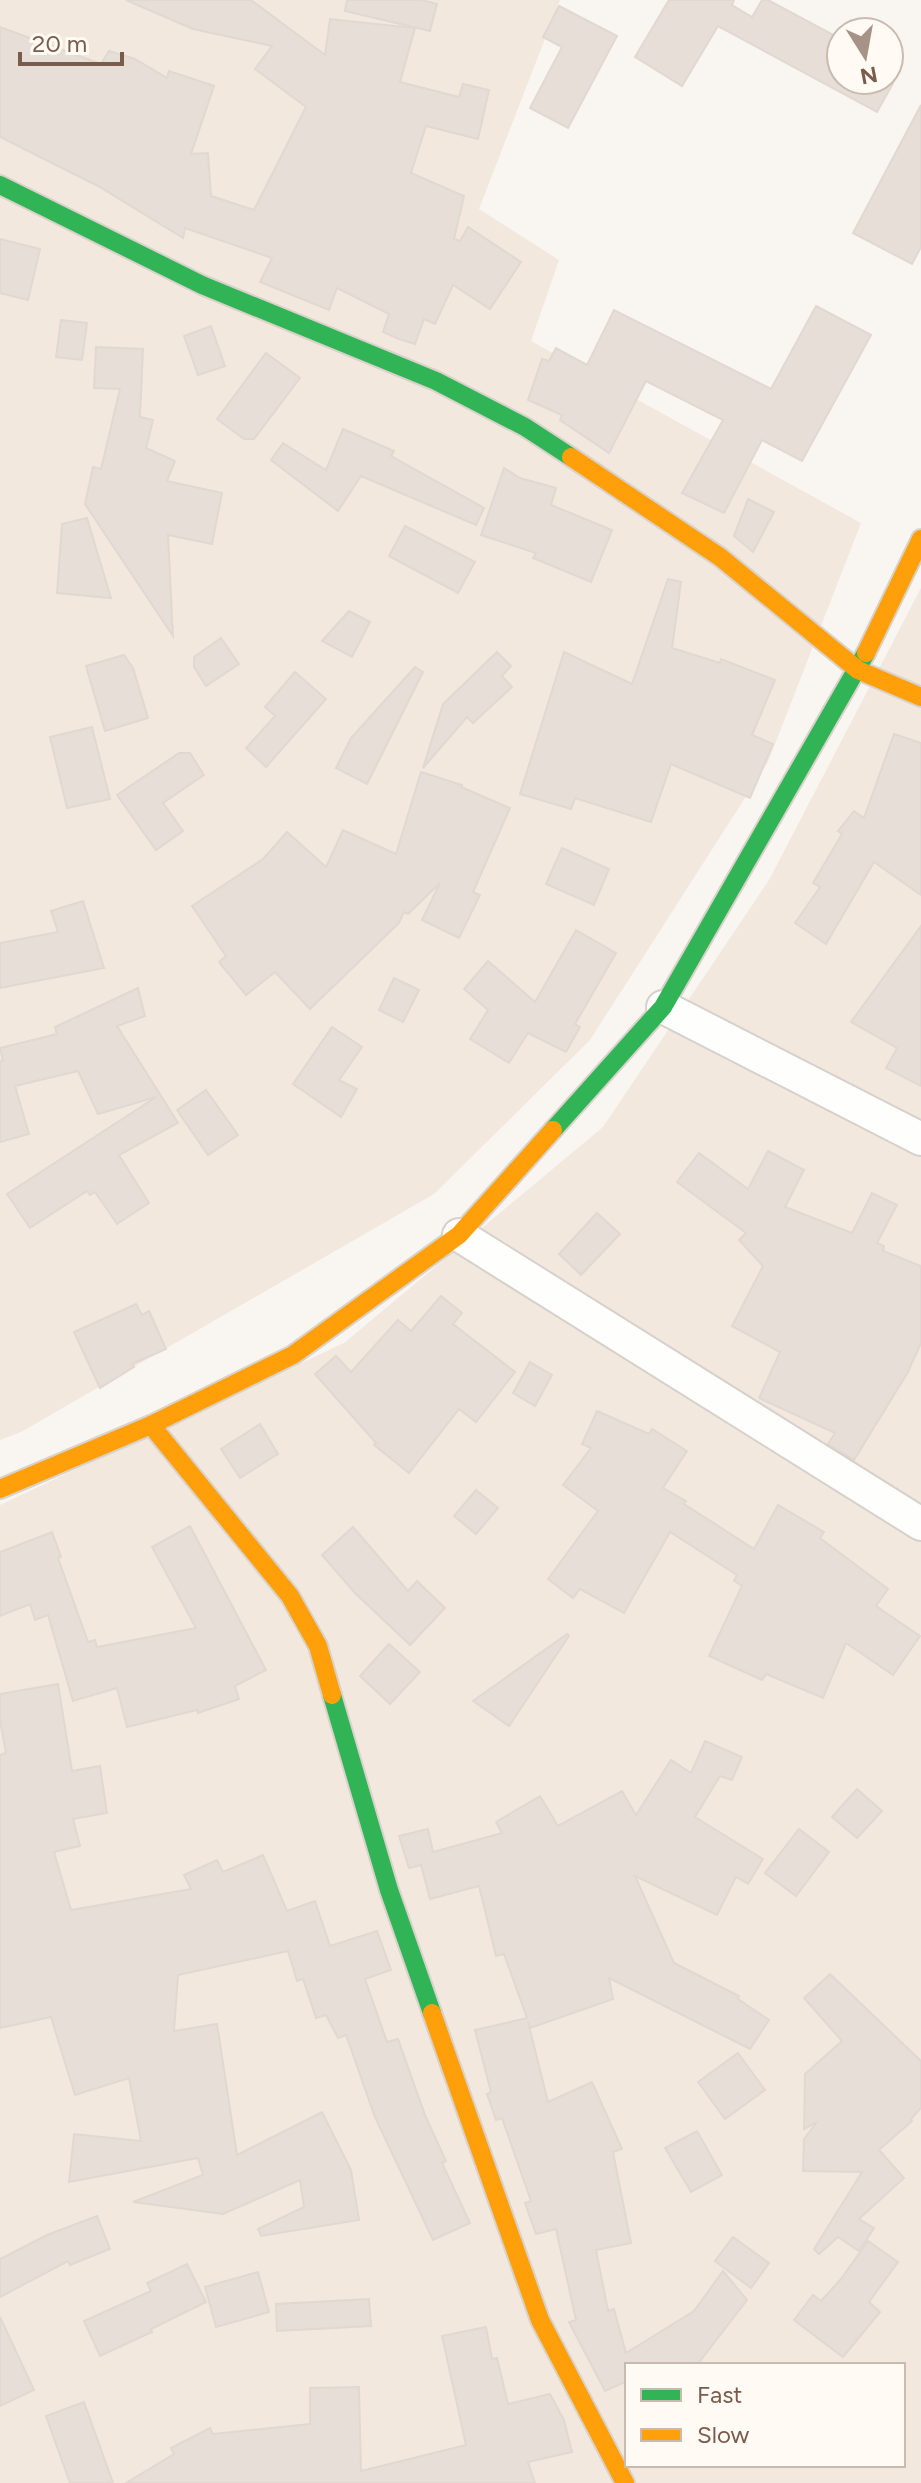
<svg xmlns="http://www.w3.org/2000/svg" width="921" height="2483" font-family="Figtree,sans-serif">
<rect width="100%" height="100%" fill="#f9f5f0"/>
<g fill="#f2e8de" fill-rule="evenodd">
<path d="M0,0h560l-81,209 80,51 -28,81 330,182 -93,239 -178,278 -156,154 -413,238 -21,8z"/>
<path d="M921,588v1895h-921v-978l344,-162 259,-216 166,-247zM627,2365h276v100h-276z"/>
</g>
<g fill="#e6ded7" stroke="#e2d8d2" stroke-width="2">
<path d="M126,0h125l74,55 5,-36 85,9 -15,54 59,15 4,-13 26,6 -11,49 -52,-13 -15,47 53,23 -10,43 6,2 8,-14 53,35 -31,47 -37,-24 -18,39 -11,-5 -9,25 -16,-5 -16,-7 6,-18 -52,-26 -8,22 -69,-28 12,-24 -87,-30 -2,10 -85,-52 -98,-49v-110l101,37 8,-13 26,8 32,19 2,-7 45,15 -23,68 17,-1 3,43 43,14 52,-103 -51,-38 17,-23 -79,-17z"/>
<path d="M347,0h74l16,4 -7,27 -85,-20z"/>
<path d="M669,0h65l-2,5 20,12 10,-17h6l73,39v41h48v-15l11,6 -23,41 -159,-86 -36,60 -47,-29z"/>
<path d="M559,6l58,30 -49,92 -38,-20 32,-61 -19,-10z"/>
<path d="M921,105v142l-9,17 -59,-31z"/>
<path d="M0,239l40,10 -12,51 -28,-7z"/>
<path d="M816,306l55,29 -69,126 -40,-21 -38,73 -42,-20 41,-73 -77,-39 -37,72 -49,-33 2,-5 -34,-15 14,-41 7,2 7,-13 31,17 27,-55 157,79z"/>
<path d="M61,320l26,3 -5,37 -26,-3z"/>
<path d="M211,326l14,40 -27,9 -14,-39z"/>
<path d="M96,347l47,2 -3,68 13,3 -7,28 29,13 -8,20 55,12 -10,51 -44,-9 5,101 -88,-132 8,-37 8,2 19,-80 -26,-1z"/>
<path d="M266,353l34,25 -46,61h-10l-27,-20z"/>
<path d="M343,429l51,22 -3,5 93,52 -8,17 -115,-49 -23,35 -67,-51 12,-17 43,27z"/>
<path d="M504,468l16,10 36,10 -5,17 61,25 -21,52 -58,-24 3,-5 -55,-18z"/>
<path d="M748,499l26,13 -21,40 -19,-16z"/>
<path d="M87,518l24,80 -54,-5 5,-69z"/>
<path d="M405,526l70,36 -17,31 -69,-37z"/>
<path d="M668,579l13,3 -9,66 48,15 1,-4 54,21 -23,55 21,9 -23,54 -79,-34 -20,58 -76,-24 -4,11 -51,-15 44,-142 68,32z"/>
<path d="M349,611l21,11 -18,35 -30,-16z"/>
<path d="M221,638l18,26 -33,22 -12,-19v-10z"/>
<path d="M497,652l14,14 -9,10 10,11 -39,36 -6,-6 -44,51 20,-64z"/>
<path d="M124,655l9,13 15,50 -43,13 -19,-65z"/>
<path d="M415,667l8,5 -56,112 -31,-16 15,-30z"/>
<path d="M295,672l31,27 -60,68 -20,-19 29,-32 -10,-9z"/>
<path d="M92,727l18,72 -43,9 -17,-71z"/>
<path d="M894,734l27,9v152l-47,-33 -48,82 -31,-21 25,-36 -7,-4 29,-49 -4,-3 16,-20 10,7z"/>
<path d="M179,753h11l14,22 -41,28 20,28 -27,19 -39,-55z"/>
<path d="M421,772l41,13 -1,2 49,21 -37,84 7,3 -21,43 -37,-18 18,-37 -32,31 -4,-2 -5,11 -89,86 -35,-37 -29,23 -27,-33 7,-6 -34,-50 71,-47 24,-27 39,35 17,-37 53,24z"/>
<path d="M562,848l47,21 -15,36 -48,-21z"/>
<path d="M83,901l21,67 -104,20v-45l58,-11 -7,-21z"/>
<path d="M921,926v160l-35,-18 11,-20 -46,-26z"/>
<path d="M576,930l40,23 -41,71 5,3 -14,25 -38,-19 -19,30 -39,-24 18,-29 -24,-21 24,-28 47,41z"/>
<path d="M394,978l25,12 -16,32 -24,-12z"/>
<path d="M138,988l7,28 -28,10 61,97 -59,32 30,48 -32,21 -22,-32 -5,3 -3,-4 -57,37 -23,-34 149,-97 -58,17 -20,-43 -63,15 14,48 -29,8v-81h3l-3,-13 57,-14 -2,-7z"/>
<path d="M332,1027l30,20 -23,33 18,9 -16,28 -48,-33z"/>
<path d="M206,1090l32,45 -30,20 -31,-45z"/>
<path d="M768,1151l36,19 -19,37 67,26 20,-40 25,12 -20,38 7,3 -1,5 38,15v77l-13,29 -54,88 -26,-16 7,-11 -76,-35 21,-46 -48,-26 31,-60 -24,-26 7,-7 -69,-51 22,-29 49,36z"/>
<path d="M597,1213l23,21 -39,41 -22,-21z"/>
<path d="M441,1296l21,17 -9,11 62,48 -39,50 -17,-13 -50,64 -35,-28 2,-2 -61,-69 21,-18 15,16 47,-52 13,11z"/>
<path d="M136,1304l6,11 7,-4 17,38 -34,15 2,3 -34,21 -26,-56z"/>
<path d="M530,1362l22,13 -17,31 -22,-13z"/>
<path d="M597,1411l52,23 3,-5 35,22 -24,37 23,13 -2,3 70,45 24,-44 46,27 -4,6 68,51 -12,17 44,30 -27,39 -47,-32 -23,55 -57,-24 -4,6 -53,-24 33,-70 -8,-5 3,-6 -67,-43 -46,81 -44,-24 -7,9 -25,-19 50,-68 -35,-26 28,-37 -9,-4z"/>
<path d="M260,1424l18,30 -38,24 -19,-29z"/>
<path d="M476,1490l22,18 -22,26 -22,-18z"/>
<path d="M190,1526l76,144 -31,16 4,13 -41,14 -1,-3 -70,17 -10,-39 -44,13 -25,-86 -13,5 -5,-16 -30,12v-64l52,-20 9,25 -3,1 30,84 7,-2 2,7 99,-19 -44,-81z"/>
<path d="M353,1527l55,64 9,-10 28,27 -35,37 -55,-52 -33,-38z"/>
<path d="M567,1634l2,2 -60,90 -36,-25z"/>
<path d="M389,1644l31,28 -30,32 -30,-28z"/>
<path d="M58,1684l14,87 28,-5 7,47 -34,6 7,27 -26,6 17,58 120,-21 -7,-14 33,-15 6,12 40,-17 24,56 28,-10 15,45 47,-15 14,39 -26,9 22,63 11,-3 27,76 21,46 -4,2 28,60 -37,17 -58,-123 -29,-82 -8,3 -12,-23 -10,3 -13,-39 -6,2 -9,-30 -110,24 -4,56 43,-7 20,131 85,-43 29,58 8,50 -98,16 -3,-7 46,-22 -4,-27 -77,34 -90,-12 70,-27 -5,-17 -129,24 5,-48 67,7 -12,-63 -54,17 -24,-78 -51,11v-273l6,-2 -6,-33v-26z"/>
<path d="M705,1741l37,16 -10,23 -12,-4 -25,41 68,42 -15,25 -12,-7 -19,38 -82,-39 39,87 65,33 -1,3 31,21 -19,29 -141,-71 4,21 -83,29 -2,-6 20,80 44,-20 30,67 -9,3 18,91 -35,7 12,61 6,-2 12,44 68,-42 29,-40 24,29 -50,65h-70v16l-22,10 -36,-69 7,-2 -20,-91 -20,5 -11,-31 6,-2 -29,-83 -6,2 -9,-26 4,-2 -16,-62 52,-12 -23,-64 -8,2 -17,-70 -49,13 -9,-34 -12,3 -10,-32 29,-7 5,23 69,-19 -6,-11 44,-26 18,30 64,-35 14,24 35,-55 20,13z"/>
<path d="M857,1789l25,22 -25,27 -25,-21z"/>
<path d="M799,1829l30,23 -33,44 -31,-23z"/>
<path d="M830,1974l91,87v47l-10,11 1,2 -33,29 25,28 -45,41 15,9 -15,23 -21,-14 -19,17 -5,-5 48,-77 -59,-1 1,-32 13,-17 -13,7 1,-55 37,-33 -38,-43z"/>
<path d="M738,2053l27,37 -40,29 -27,-37z"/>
<path d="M697,2131l25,44 -31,17 -26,-44z"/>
<path d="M97,2216l13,33 -40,16 -2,-4 -68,36v-38l47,-24z"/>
<path d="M733,2237l36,26 -18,25 -36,-27z"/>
<path d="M868,2241l30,21 -29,40 11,10 -37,45 -49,-37 19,-25 8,6 20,-22z"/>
<path d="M187,2264l19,38 -55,27 1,3 -52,24 -16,-35 67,-30 -4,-8z"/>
<path d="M258,2272l11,40 -53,15 -11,-40z"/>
<path d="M369,2299l2,27 -94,5 -1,-27z"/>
<path d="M0,2317l34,73 -34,16z"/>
<path d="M486,2327l6,32 5,-1 11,46 42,-10 14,26 8,32 -44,10 7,21h-409l48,-29 -3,-6 39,-20 3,6 97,-10v-36l49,-1 2,84 105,-26 -24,-109z"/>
<path d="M84,2402l29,81h-43l-24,-67z"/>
</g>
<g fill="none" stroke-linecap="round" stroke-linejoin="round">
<g stroke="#d7d1cb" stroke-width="36">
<g id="street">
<path d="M663,1007l258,132"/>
<path d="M459,1235l462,289"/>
</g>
</g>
<g stroke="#d9d2cb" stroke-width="22">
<g id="fast">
<path d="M0,185l202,100 234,96 89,46 46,30"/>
<path d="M553,1130l110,-123 203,-354"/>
<path d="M332,1695l57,195 43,123"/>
</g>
</g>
<g stroke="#d9d2cb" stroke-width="22">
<g id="slow">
<path d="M571,457l149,100 138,113 63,27"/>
<path d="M866,653l55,-114"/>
<path d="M151,1425l139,171 28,50 14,49"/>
<path d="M0,1489l151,-64 142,-70 166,-120 94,-105"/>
<path d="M432,2013l108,307 85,163"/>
</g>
</g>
<use href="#street" stroke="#fefefd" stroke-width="32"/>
<use href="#fast" stroke="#30b455" stroke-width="18"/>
<use href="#slow" stroke="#ff9f0a" stroke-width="18"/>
</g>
<rect x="625" y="2363" width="280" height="104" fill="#fffaf3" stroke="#cabbb1" stroke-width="2"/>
<rect x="641" y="2389" width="40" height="12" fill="#30b455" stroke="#cabbb1" stroke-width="2"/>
<text x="697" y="2403" font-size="24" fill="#7a5c4d">Fast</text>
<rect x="641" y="2429" width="40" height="12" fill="#ff9f0a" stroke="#cabbb1" stroke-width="2"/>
<text x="697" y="2443" font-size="24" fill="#7a5c4d">Slow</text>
<g transform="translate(865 56) rotate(169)"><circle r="38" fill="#fffaf3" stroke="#cabbb1" stroke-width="2"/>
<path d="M0-6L14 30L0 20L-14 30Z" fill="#a69286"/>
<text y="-12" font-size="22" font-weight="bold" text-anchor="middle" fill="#7a5c4d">N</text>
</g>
<path d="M20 52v12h102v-12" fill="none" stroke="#7a5c4d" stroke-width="4"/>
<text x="32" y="52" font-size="24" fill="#7a5c4d" stroke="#fffaf3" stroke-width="6" paint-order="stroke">20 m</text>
</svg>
